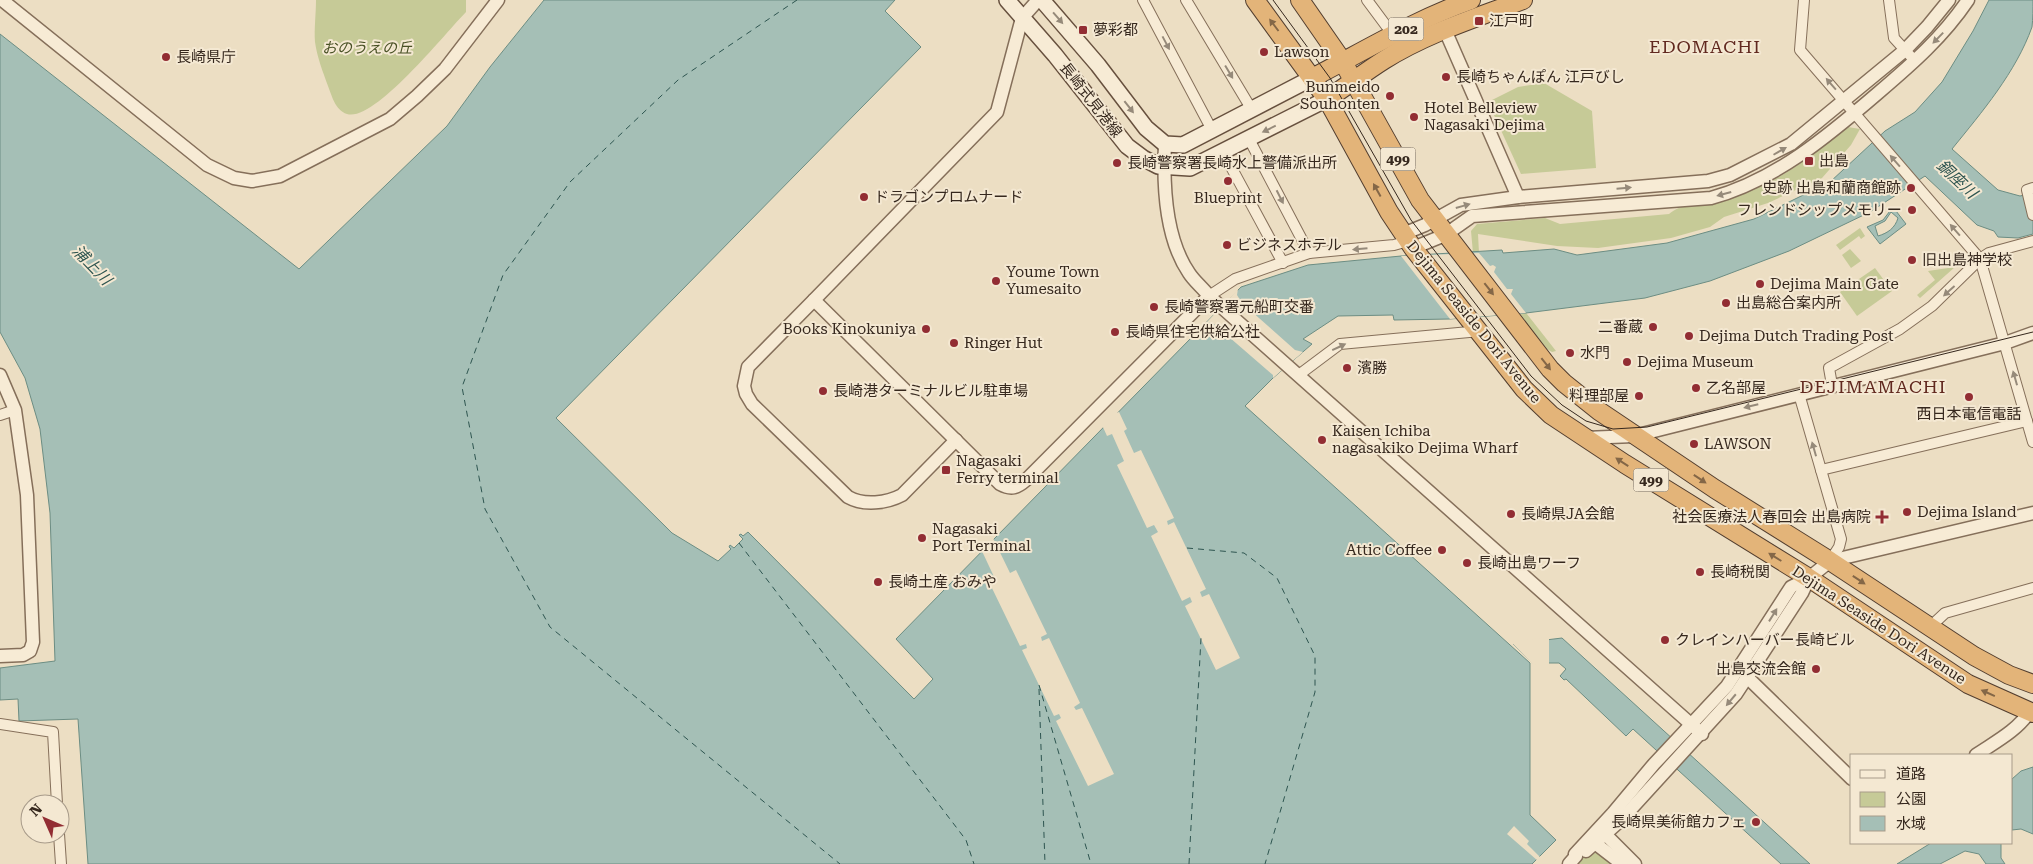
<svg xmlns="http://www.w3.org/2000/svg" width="2033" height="864" font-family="'Roboto Serif','Noto Sans JP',serif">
<rect width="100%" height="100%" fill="#ecdec3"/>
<g fill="#c6ca97">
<path d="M316,0h150v12c-19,19 -92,111 -119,102 -12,-4 -15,-18 -19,-28 -5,-14 -11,-29 -13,-44 -1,-13 1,-28 1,-42z"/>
<path d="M1544,83l48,28 4,57 -75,6 -33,-72 30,-15z"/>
<path d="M1848,127l12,2 -9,16 -29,33 -54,25 -44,14 -14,10 -39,11 -73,10 -41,-2 -79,-12 1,19 77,98 -4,1 -5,-3 -74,-96 -2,-22 6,-7 68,-6 15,6 109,-10c13,-10 20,-8 35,-11 14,-2 28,-6 41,-10 39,-14 71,-41 103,-66z"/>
<path d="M1860,228l5,8 -4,3 -2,-3 -19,14 -4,-5z"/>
<path d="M1850,249l11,12 -10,7 -9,-13z"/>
<path d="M1955,267l-35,31 -3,-3 18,-15 -7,-9z"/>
<path d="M1875,268l17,23 -35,25 -17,-24z"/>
<path d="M1596,853l8,4 6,7h-38l10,-10z"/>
</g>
<g fill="#a5bfb6" stroke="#6c8d83" fill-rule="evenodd">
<path d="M544,0h351l-10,11 36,36 -365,371 116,115 46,28 13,-12 -2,-2 1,-2 4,3 9,-9 -4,-4 2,-1 2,2 5,-4 166,167 19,-20 -37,-40 345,-352 67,-22 93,-9 101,-6 1,3 51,-4 23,6 90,-12 87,-24 76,-37 55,-51 30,-19 27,-30 31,-51 16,-31h44c0,8 0,19 -1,27 -16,45 -50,85 -80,122l46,41 22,6 13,-3v41l-15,4 -20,-1 -4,-6 -17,-6 -52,-49 -55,36 -81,39 -79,30 -65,17 -119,15 -76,6 -56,1 -1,-5 -55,1 -35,23 9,5 -39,34 -28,28 285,257v152l26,25 -24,24h-1444l-10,-145 -59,2 -1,-22 -18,1v-32l55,-7 -5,-148 -10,-84 -15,-51 -25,-46v-298l299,235 148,-143 43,-59z"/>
<path d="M1893,207l13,17 -26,20 -13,-17 16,-7zM1891,212l7,6c-3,10 -10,15 -20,18l-3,-10 10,-5z"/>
<path d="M1562,638l248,226h-29l-148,-135 -7,7 -60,-57 -2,1 -4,-4 6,-7 -7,-6h-26l-20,-19z"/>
<path d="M2033,767v67l-12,-5 -9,1v-51l9,-8z"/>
<path d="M1931,843h70v15l4,6h-19l-7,-10 -14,-3 -25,13h-43z"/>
</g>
<g fill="#ecdec3">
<path d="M1479,253l11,13 3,-1 3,2 -2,5 13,17h6l-2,5 15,19 -76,6 -49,-63z"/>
<path d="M1238,289l-1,6 5,8 53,47 8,2 -30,26v-3l-59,-51 -4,-2 -4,1z"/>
<path d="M1119,412l8,17 -3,2 10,22 7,-3 33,68 -7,3 1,4 6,-3 32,67 -6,3 2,5 7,-3 31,64 -24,12 -31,-64 7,-4 -2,-5 -8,4 -31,-65 7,-4 -4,-7 -7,3 -30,-63 7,-4 -12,-27 -5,2 -5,-11 11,-11z"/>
<path d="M993,538l17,35 6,-3 31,64 -6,3 1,4 7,-3 31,65 -6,4 2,3 6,-2 32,66 -26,12 -32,-65 5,-3 -2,-4 -5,2 -32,-66 5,-2 -1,-4 -6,2 -30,-62 6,-3 -15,-32z"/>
<path d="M1549,637v27l-15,1 -23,-23z"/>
<path d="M1514,826l15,15 -2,3 14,14 -3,3 -31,-27z"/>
</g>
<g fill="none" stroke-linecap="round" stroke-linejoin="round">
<g stroke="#2e5550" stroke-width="1" stroke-dasharray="6 5" stroke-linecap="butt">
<path d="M797,0l-119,80 -108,102 -67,93 -41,112 23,122 65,118 290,237"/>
<path d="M739,543l227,297 8,24"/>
<path d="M1187,548l57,5 33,25 38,78v36l-50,172"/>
<path d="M1039,685l52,179"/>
<path d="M1039,689l6,175"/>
<path d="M1189,864l12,-226"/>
</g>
<g stroke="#856f5a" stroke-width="12">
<g id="minor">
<path d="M1143,0l69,130"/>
<path d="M1186,0l66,110"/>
<path d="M1367,0l26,35"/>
<path d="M1804,0l-4,50 180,209 53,183"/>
<path d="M1889,0l5,38 21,23"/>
<path d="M1249,139l60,114"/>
<path d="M1223,152l60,111"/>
<path d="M2033,188l-6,2 6,25"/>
<path d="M1209,296l26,-17 74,-26 85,-8 14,-4"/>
<path d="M1300,374l40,-30 140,-13"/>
<path d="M1832,385l-3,-17 71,-39 32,-23 48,-47 9,-6 44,-12"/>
<path d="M1799,394l42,145 -2,8 -9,14"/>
<path d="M0,415l15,-5"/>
<path d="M1821,470l206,-49"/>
<path d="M1930,627l15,-14 88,-25"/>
<path d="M0,724l53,8 4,72"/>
<path d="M59,834l2,30"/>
</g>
</g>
<g stroke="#856f5a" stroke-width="15">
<g id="tertiary">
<path d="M2,0l205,165 27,13 18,3 28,-5 110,-57 27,-23 28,-27 53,-69"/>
<path d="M1038,0l-16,18 -25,94 -183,188 186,184c11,6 17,4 26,-4l183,-184"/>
<path d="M1445,30l73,167"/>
<path d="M1165,144c-2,41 0,94 24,129 5,8 14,15 20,23l493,438"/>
<path d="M1403,234l22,-9 36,-20 57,-8 190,-16 22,-6 61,-31 113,-93 23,-24 22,-27"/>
<path d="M1413,248l32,-13 27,-19 239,-18c65,-18 117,-62 167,-105 34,-29 65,-56 90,-93"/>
<path d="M814,300l-66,67 -4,19 2,8 6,10 96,93c16,9 39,6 54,-2l54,-55"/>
<path d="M0,375l15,35 12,85 6,147 -3,9 -7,4 -23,1"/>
<path d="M1585,438l49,-2 371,-93 28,-10"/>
<path d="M1748,678l104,101"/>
<path d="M1976,755c19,-13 41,-24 54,-44"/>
<path d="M1600,829l35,35"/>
<path d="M1591,840l31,24"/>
<path d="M1586,851l35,-31 115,-126 66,-101 7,-15"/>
<path d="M1569,864l7,-8 -1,-2 38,-41 41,-49 73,-78 64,-99 18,-9 21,-17 203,-48"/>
</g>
</g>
<g stroke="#67503e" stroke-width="18">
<g id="secondary">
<path d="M1007,0l48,55 72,91 16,12 15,8 32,2 137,-69"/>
<path d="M1042,0l56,65 48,63 19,16 18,1 129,-67"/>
</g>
</g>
<g stroke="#533e2f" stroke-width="20">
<g id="trunk">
<path d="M1255,0l72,99 62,113 24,36 111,141 27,26 74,49 184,114 159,106 65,29"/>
<path d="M1300,0l43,62 77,138 130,169 14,14 35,28 116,78 115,72 144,95 35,19 24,9"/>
<path d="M1312,78c52,-27 103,-58 159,-78"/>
<path d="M1327,99c20,-13 38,-27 57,-39 43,-27 92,-42 139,-60"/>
</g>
</g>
<use href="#minor" stroke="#f7ebd5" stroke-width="10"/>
<use href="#tertiary" stroke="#f7ebd5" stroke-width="12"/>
<use href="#secondary" stroke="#f7ebd5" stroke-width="15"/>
<use href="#trunk" stroke="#e3b479" stroke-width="18"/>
<path stroke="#36281e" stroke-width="1" d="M1273,0l57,78 81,142 120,156 31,29 24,16 27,8 34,-2 386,-95"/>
</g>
<defs><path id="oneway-solid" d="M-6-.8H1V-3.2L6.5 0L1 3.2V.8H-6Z" transform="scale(1.25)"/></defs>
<g fill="#968a7a">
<use href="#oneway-solid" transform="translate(1058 18) rotate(49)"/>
<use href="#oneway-solid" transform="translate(1938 38) rotate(134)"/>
<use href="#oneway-solid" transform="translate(1166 43) rotate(62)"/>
<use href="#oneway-solid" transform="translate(1229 72) rotate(59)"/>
<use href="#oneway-solid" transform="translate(1831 84) rotate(-131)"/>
<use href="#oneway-solid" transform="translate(1129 107) rotate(52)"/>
<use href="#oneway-solid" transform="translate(1269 129) rotate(154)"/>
<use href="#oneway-solid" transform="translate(1780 151) rotate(-30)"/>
<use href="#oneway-solid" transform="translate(1895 161) rotate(-131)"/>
<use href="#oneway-solid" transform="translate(1624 188) rotate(-5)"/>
<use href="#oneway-solid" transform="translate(1724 194) rotate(165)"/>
<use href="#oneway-solid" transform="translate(1280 197) rotate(63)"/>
<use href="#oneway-solid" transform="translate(1463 206) rotate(-16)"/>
<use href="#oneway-solid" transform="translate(1955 230) rotate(-131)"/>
<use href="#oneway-solid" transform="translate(1360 249) rotate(175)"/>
<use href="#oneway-solid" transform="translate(1949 291) rotate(138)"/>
<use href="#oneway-solid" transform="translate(1339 347) rotate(-25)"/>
<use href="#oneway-solid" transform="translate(2015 378) rotate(-106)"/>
<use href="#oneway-solid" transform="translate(1751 406) rotate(166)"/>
<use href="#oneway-solid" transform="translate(1814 449) rotate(-106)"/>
<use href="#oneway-solid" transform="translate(1773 615) rotate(-58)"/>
<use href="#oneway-solid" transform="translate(1731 700) rotate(130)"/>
</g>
<g fill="#846747">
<use href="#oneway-solid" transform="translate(1274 25) rotate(-127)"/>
<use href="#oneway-solid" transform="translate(1377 190) rotate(-119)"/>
<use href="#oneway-solid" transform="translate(1489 289) rotate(52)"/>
<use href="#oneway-solid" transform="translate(1546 364) rotate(52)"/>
<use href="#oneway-solid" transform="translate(1622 462) rotate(-147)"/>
<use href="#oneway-solid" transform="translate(1700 479) rotate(34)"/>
<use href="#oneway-solid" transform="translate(1775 557) rotate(-148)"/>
<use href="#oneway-solid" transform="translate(1859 580) rotate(34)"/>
<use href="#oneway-solid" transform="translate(1988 693) rotate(-156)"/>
</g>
<g fill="#922d33" stroke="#f4e8d2" stroke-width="2">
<rect x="1474" y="16" width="10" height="10" rx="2.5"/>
<rect x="1078" y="25" width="10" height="10" rx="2.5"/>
<circle cx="1264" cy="52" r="5"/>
<circle cx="166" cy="57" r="5"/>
<circle cx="1446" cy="77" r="5"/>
<circle cx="1390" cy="96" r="5"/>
<circle cx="1414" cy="117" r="5"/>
<rect x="1804" y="156" width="10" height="10" rx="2.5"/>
<circle cx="1117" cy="163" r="5"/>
<circle cx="1228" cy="181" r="5"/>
<circle cx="1911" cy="188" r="5"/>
<circle cx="864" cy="197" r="5"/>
<circle cx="1912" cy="210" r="5"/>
<circle cx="1227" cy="245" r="5"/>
<circle cx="1912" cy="260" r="5"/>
<circle cx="996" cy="281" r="5"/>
<circle cx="1760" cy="284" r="5"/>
<circle cx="1726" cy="303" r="5"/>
<circle cx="1154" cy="307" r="5"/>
<circle cx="1653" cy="327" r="5"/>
<circle cx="926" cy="329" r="5"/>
<circle cx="1115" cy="332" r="5"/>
<circle cx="1689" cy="336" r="5"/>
<circle cx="954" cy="343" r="5"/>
<circle cx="1570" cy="353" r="5"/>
<circle cx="1627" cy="362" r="5"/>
<circle cx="1347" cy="368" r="5"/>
<circle cx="1696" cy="388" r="5"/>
<circle cx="823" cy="391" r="5"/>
<circle cx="1639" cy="396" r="5"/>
<circle cx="1969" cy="397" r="5"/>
<circle cx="1322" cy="440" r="5"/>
<circle cx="1694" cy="444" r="5"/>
<rect x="941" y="465" width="10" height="10" rx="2.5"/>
<circle cx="1907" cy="512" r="5"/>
<circle cx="1511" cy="514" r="5"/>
<path d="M1879.5 509.5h5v5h5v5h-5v5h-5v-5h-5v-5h5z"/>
<circle cx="922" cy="538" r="5"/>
<circle cx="1442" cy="550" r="5"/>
<circle cx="1467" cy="563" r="5"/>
<circle cx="1700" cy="572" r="5"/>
<circle cx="878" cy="582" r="5"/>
<circle cx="1665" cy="640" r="5"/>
<circle cx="1816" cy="669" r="5"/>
<circle cx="1756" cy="822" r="5"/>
</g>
<g text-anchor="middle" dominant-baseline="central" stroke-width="4" stroke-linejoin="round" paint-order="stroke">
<g fill="#f4e8d2" stroke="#6f6254" stroke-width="1">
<rect x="1388.5" y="17.5" width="35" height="23" rx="4"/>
<rect x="1380.5" y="147.5" width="35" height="23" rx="4"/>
<rect x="1633.5" y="468.5" width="35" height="23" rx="4"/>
</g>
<g font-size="14" font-weight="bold" fill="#36281e">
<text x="1406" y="29">202</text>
<text x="1398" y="159">499</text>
<text x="1651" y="480">499</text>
</g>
<g font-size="15" fill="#36281e" stroke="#f4e8d2" text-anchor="start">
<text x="1489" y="21">江戸町</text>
<text x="1093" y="30">夢彩都</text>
<text x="1274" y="52">Lawson</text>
<text x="176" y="57">長崎県庁</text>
<text x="1456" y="77">長崎ちゃんぽん 江戸びし</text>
<text x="1380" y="87" text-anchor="end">Bunmeido<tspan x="1380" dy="17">Souhonten</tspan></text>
<text x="1424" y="108">Hotel Belleview<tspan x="1424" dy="17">Nagasaki Dejima</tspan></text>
<text x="1819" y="161">出島</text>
<text x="1127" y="163">長崎警察署長崎水上警備派出所</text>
<text x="1901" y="188" text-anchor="end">史跡 出島和蘭商館跡</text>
<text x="874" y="197">ドラゴンプロムナード</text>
<text x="1228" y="198" text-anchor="middle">Blueprint</text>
<text x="1902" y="210" text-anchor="end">フレンドシップメモリー</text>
<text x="1237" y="245">ビジネスホテル</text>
<text x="1922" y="260">旧出島神学校</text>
<text x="1006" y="272">Youme Town<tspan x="1006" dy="17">Yumesaito</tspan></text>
<text x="1770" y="284">Dejima Main Gate</text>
<text x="1736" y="303">出島総合案内所</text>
<text x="1164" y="307">長崎警察署元船町交番</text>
<text x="1643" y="327" text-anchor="end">二番蔵</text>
<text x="916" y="329" text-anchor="end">Books Kinokuniya</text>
<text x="1125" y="332">長崎県住宅供給公社</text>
<text x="1699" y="336">Dejima Dutch Trading Post</text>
<text x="964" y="343">Ringer Hut</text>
<text x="1580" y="353">水門</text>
<text x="1637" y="362">Dejima Museum</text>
<text x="1357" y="368">濱勝</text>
<text x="1706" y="388">乙名部屋</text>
<text x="833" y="391">長崎港ターミナルビル駐車場</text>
<text x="1629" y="396" text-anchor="end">料理部屋</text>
<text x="1969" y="414" text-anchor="middle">西日本電信電話</text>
<text x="1332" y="431">Kaisen Ichiba<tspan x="1332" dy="17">nagasakiko Dejima Wharf</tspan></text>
<text x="1704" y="444">LAWSON</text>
<text x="956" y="461">Nagasaki<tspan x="956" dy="17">Ferry terminal</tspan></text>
<text x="1917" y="512">Dejima Island</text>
<text x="1521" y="514">長崎県JA会館</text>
<text x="1871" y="517" text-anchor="end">社会医療法人春回会 出島病院</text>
<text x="932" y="529">Nagasaki<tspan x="932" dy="17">Port Terminal</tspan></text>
<text x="1432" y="550" text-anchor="end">Attic Coffee</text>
<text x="1477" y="563">長崎出島ワーフ</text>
<text x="1710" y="572">長崎税関</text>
<text x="888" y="582">長崎土産 おみや</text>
<text x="1675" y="640">クレインハーバー長崎ビル</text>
<text x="1806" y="669" text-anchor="end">出島交流会館</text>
<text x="1746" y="822" text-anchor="end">長崎県美術館カフェ</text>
</g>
<g font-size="15" font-style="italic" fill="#495125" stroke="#f4e8d2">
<text x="367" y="48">おのうえの丘</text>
</g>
<g font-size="15" fill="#36281e" stroke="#f4e8d2">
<text transform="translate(1091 100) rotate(52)">長崎式見港線</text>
<text transform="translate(1474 322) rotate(51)">Dejima Seaside Dori Avenue</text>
<text transform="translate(1879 625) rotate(33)">Dejima Seaside Dori Avenue</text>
</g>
<g font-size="16" font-style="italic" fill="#2e5550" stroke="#f4e8d2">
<text transform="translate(1957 179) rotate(43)">銅座川</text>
<text transform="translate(92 265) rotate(46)">浦上川</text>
</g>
<g font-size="18" letter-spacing="1" fill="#61291f" stroke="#f4e8d2">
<text x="1705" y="46">EDOMACHI</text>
<text x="1873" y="386">DEJIMAMACHI</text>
</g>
</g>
<rect x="1850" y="754" width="162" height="90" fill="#f4e8d2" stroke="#a89b8a"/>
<rect x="1860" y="770" width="25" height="8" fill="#f7ebd5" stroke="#a89b8a"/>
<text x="1896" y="779" font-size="15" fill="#36281e">道路</text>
<rect x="1860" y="792" width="25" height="15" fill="#c6ca97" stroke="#a89b8a"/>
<text x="1896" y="804" font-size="15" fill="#36281e">公園</text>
<rect x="1860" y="816" width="25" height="15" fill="#a5bfb6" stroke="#a89b8a"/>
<text x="1896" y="829" font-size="15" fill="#36281e">水域</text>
<g transform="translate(45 819) rotate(315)"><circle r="24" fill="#f4e8d2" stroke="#a89b8a"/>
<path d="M0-4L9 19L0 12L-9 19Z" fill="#922d33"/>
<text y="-8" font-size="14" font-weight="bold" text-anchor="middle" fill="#36281e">N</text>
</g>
</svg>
